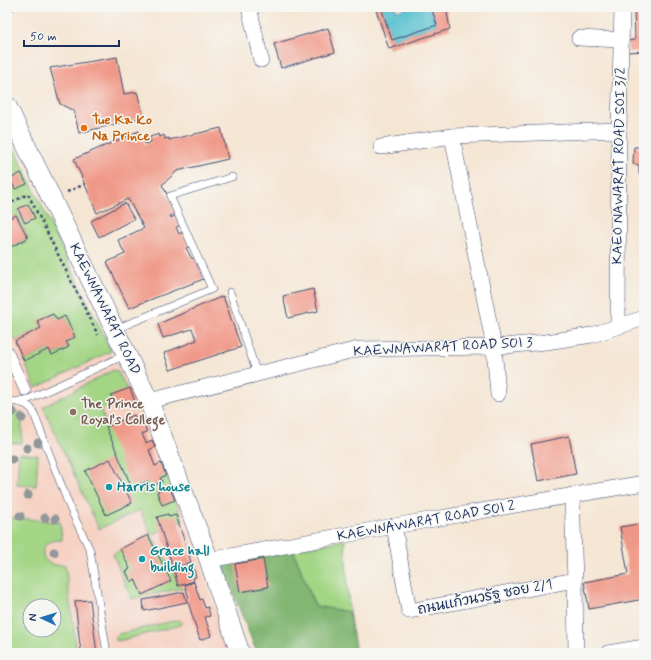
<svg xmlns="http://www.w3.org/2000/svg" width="651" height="660" font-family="Mynerve,'Playpen Sans Thai',sans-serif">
<rect width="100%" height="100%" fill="#f6f6f2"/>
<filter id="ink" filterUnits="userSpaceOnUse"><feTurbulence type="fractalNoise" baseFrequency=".025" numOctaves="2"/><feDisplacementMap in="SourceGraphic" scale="8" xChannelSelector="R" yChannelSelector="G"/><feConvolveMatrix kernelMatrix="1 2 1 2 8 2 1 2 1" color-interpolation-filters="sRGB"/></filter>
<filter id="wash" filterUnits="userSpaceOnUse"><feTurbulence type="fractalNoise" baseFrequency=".012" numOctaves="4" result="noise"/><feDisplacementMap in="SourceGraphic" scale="16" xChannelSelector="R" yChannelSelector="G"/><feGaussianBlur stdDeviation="0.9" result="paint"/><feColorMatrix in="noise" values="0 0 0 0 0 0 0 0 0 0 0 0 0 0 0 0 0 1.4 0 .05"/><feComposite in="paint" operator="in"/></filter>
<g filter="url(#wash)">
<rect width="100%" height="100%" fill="#f5e6d4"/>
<path fill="#f6d2c3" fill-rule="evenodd" d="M7,133l162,339 62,181h-224zM30,606h24v24h-24z"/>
<g fill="#a3d585" stroke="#5f8272" fill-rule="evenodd">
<path d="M7,133l104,218 -75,37 -12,-27 25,-12 4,6 16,-8 -3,-5 9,-5 -10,-21 -8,4 -4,-6 -15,7 3,7 -26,13 -8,-17v-75l21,-11 -11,-23 -7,3 -3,-6z"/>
<path d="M113,370l5,2 10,19 -27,20 33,75 33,-12 16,47 -32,14 22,35 5,15h4l1,3 -52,11 -18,-45 38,-20 -11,-24 -41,19 -56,-122z"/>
<rect x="7" y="412" width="15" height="31"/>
<path d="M19,453l19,2 -2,31 -19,-1z"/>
<path d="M7,517l53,5 2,18c-12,0 -20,3 -19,16 5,10 12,9 22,9l12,88h-70zM30,606h24v24h-24z"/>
<path d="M345,540l4,72 -34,-6 -22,-56z"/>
<path d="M178,620l4,2 -2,3 -54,14 -8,2 -2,-1 -1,-3 3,-3z"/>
</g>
<path fill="#82b672" stroke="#4e7268" d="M293,550l22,56 34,6 7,41h-99l-37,-93z"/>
<path fill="#54bfce" stroke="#387796" d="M381,7h14l2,4 14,-4h20l6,18 -45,15z"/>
<g id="blocks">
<g fill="#f09887">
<path d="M375,7h6l11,33 45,-15 -6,-18h15l4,22 -61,20z"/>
<path d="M644,8v43l-16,1 -1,-11 8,-1 -1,-31z"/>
<path d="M328,28l7,24 -54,16 -7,-24z"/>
<path d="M117,57l7,37 13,-2 7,25 -65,16 -5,-22 -14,-7 -10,-36z"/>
<path d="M221,128l7,31 -51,12 -15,14 15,28 -7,3 1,2 5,-3 5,10 -5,2 3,7 4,-2 9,13 -6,3 6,11 3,-2 11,21 -77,30 -22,-46 18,-8 -7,-14 26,-12 -16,-29 -31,14 -23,-54 65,-28 6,13 6,-2 -1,-5 9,-3 1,3 4,-2 1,4 4,-1v2z"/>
<path d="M634,147h10v27h-5v-9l-6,-1z"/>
<path d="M21,173l6,11 -12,5 -5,-10z"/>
<path d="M125,203l9,16 -35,18 -8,-16z"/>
<path d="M28,204l7,14 -10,5 -7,-14z"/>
<path d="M7,211l3,7 6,-3 12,23 -21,11z"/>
<path d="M313,289l5,22 -30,7 -5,-22z"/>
<path d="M223,296l18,51 -71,23 -6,-17 33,-13 -5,-11 -29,9 -5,-14z"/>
<path d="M53,314l4,6 8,-4 10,21 -9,5 3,5 -17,8 -3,-6 -25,12 -9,-20 26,-13 -4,-7z"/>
<path d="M130,388l5,14 -16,6 -2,-5 -3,1 -3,-9z"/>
<path d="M134,415l2,5 5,-2 6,14 -5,2 4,9 6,-3 3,7 -6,3 6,16 6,-3 5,12 -6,3 2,4 -12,5 -2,-6 -16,7 -26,-61z"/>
<path d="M569,436l7,38 -38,7 -7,-37z"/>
<path d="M110,459l22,44 -26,12 -21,-44z"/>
<path d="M169,486l6,14 -13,5 -5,-13z"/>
<path d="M168,514l1,3 7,-2 15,47 -18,6 -16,-51z"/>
<path d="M644,523v76l-55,10 -5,-27 44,-8 -8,-47z"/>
<path d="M148,535l23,46 -29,14 -7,-16 -4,3 -5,-11 4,-2 -10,-20z"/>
<path d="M263,559l5,28 -28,5 -5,-28z"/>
<path d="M188,566l1,2 4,-1 3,10 -3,1 1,3 -16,5 -4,-16z"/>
<path d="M194,582l6,18 2,-1 3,9 3,-1 2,9 -5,1 6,19 -11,4 -13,-41 2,-1 -4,-13z"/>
<path d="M184,592l3,10 -43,9 -1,-11z"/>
<path d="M90,600l7,53h-16l-6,-52z"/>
</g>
</g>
</g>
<g filter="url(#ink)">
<use href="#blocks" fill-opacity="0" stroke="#3c4a70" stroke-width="1"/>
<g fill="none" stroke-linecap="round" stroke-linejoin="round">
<g stroke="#3c4a70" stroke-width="8">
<g id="service">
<path d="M7,8l4,-1"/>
<path d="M230,292l27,82"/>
<path d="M116,329l96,-40 -42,-93 62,-19"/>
<path d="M7,401c10,1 20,1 26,10l37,97 20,42 17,103"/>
<path d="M19,401l10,-2 98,-45"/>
</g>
</g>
<g stroke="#3c4a70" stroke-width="12">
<path id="pedestrian" d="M7,351l18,39"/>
</g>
<g stroke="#3c4a70" stroke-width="16">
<g id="minor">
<path d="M249,7l12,53"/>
<path d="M579,38l42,2"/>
<path d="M452,136l42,211 4,47"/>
<path d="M381,147l71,-11 167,-6"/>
<path d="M618,326l1,-196 3,-123"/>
<path d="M149,401l209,-52 136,-2 52,-5 46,-7 52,-17"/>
<path d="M572,495l3,85 1,73"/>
<path d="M394,526l15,85 166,-31"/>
<path d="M209,560l185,-34 250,-43"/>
<path d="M608,653l36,-6"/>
</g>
</g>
<g stroke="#3c4a70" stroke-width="20">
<path id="tertiary" d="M7,106l142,295 60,159 31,93"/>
</g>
<g stroke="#3c4a70" stroke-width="2.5" stroke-dasharray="3 3" stroke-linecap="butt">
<path d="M67,192l18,-8"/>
<path d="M7,205l21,-11 70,141"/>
</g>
<use href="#service" stroke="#fff" stroke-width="7"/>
<use href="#pedestrian" stroke="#fff" stroke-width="11"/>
<use href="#minor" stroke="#fff" stroke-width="15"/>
<use href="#tertiary" stroke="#fff" stroke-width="19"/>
</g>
<g fill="#909899">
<circle cx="13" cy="412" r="4.5"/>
<circle cx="22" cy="418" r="4.5"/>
<circle cx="38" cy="443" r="4.5"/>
<circle cx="27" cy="448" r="4.5"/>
<circle cx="12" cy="459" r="4.5"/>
<circle cx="28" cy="495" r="4.5"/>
<circle cx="20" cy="516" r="4.5"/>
<circle cx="45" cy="518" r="4.5"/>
<circle cx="55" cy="519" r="4.5"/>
<circle cx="54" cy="552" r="4.5"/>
</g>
</g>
<circle fill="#e8710a" stroke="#f6f6f2" stroke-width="1.5" cx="84" cy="128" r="4"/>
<circle fill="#8d6e63" stroke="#f6f6f2" stroke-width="1.5" cx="73" cy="412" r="4"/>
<g fill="#0f9aa8" stroke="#f6f6f2" stroke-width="1.5">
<circle cx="109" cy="487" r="4"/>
<circle cx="142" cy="559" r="4"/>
</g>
<g text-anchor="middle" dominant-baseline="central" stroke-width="3" stroke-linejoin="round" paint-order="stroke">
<g font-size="14" font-weight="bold" fill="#c56008" stroke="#f6f6f2" text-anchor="start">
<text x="92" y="120">Tue Ka Ko<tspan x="92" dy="16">Na Prince</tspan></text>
</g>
<g font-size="14" fill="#1b2f5e" stroke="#f6f6f2">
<text transform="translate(619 166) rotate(-89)">KAEO NAWARAT ROAD SOI 3/2</text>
<text transform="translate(105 309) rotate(64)">KAEWNAWARAT ROAD</text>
<text transform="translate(443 347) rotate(-3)">KAEWNAWARAT ROAD SOI 3</text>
<text transform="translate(426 521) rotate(-10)">KAEWNAWARAT ROAD SOI 2</text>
<text transform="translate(485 597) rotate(-11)">ถนนแก้วนวรัฐ ซอย 2/1</text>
</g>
<g font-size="14" font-weight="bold" fill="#785e54" stroke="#f6f6f2" text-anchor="start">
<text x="81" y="404">The Prince<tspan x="81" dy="16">Royal's College</tspan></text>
</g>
<g font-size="14" font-weight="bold" fill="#0d838f" stroke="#f6f6f2" text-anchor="start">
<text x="117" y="487">Harris house</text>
<text x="150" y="551">Grace hall<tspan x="150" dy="16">building</tspan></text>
</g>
</g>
<rect width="651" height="660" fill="none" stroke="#f6f6f2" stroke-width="24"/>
<g transform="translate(42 618) rotate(274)"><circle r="19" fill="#f6f6f2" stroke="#9ea6b7"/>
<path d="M0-3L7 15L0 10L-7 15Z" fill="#1f6fb2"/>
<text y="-6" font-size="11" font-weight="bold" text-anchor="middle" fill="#1b2f5e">N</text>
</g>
<path d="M24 40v6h95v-6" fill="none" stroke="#1b2f5e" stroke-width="2"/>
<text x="30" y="40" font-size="12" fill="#1b2f5e" stroke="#f6f6f2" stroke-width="3" paint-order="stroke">50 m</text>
</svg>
